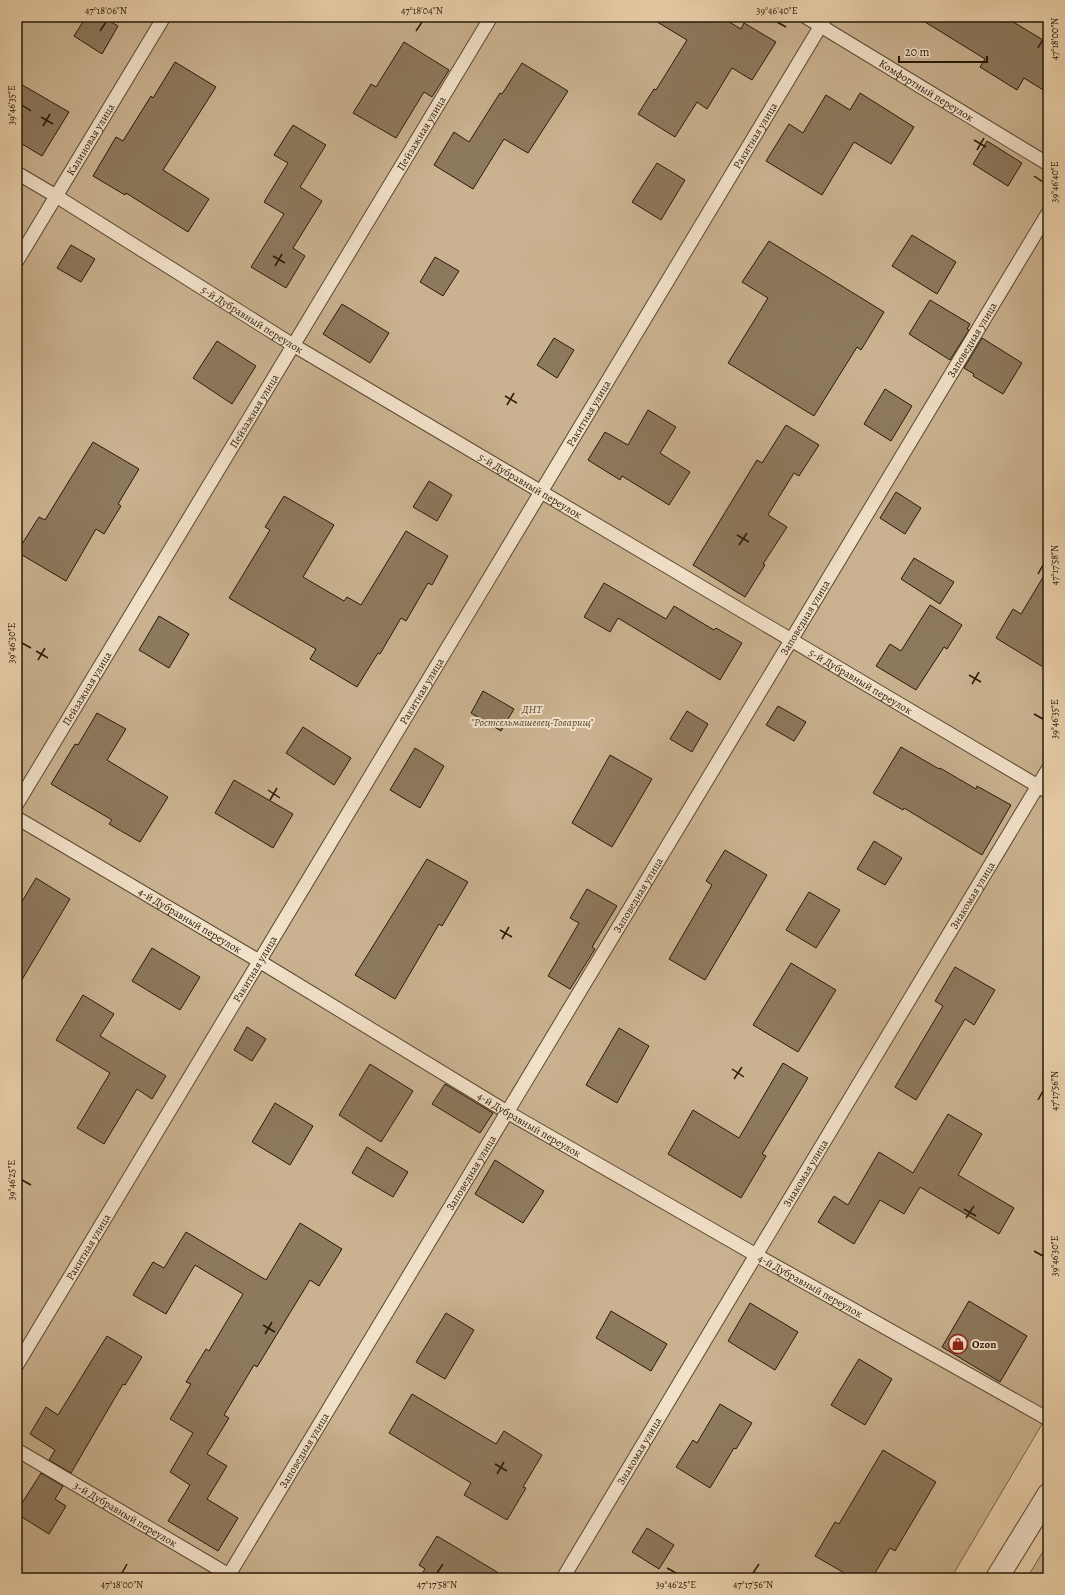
<svg xmlns="http://www.w3.org/2000/svg" width="1065" height="1595" font-family="Alegreya,serif">
<rect width="100%" height="100%" fill="#ebd1ac"/>
<filter id="stains"><feTurbulence type="fractalNoise" baseFrequency=".005" numOctaves="4"/><feColorMatrix values="0 0 0 0 .2 0 0 0 0 .09 0 0 0 0 .02 0 0 0 .5 -.17"/></filter>
<radialGradient id="worn" r=".72"><stop offset=".6" stop-color="#630" stop-opacity="0"/><stop offset="1" stop-color="#630" stop-opacity=".3"/></radialGradient>
<g fill="#cab290" stroke="#78664c">
<path d="M17,17h1031v1397l-97,164h-934z"/>
<path d="M1048,1543v35h-21z"/>
</g>
<g fill="#8d795d" stroke="#271a08">
<path d="M86,17h17l15,9 -16,28 -28,-18z"/>
<path d="M649,17h72l20,12 3,-6 32,19 -24,38 -20,-12 -25,41 -10,-7 -22,35 -37,-23 16,-25 2,1 31,-50z"/>
<path d="M917,17h88l43,26v50l-24,-15 -7,12 -37,-23 5,-8z"/>
<path d="M404,42l45,28 -17,27 -8,-5 -28,46 -43,-25 18,-29 5,3z"/>
<path d="M175,62l41,25 -53,83 46,29 -21,33 -62,-39 -1,2 -32,-19 23,-39 7,4 28,-45 2,2z"/>
<path d="M522,63l46,28 -40,62 -24,-14 -31,50 -39,-24 20,-33 15,10 31,-49 2,1z"/>
<path d="M17,82l52,30 -27,44 -25,-15z"/>
<path d="M860,93l54,34 -23,37 -37,-22 -32,53 -56,-34 23,-37 14,9 23,-38 24,15z"/>
<path d="M293,125l33,20 -26,42 22,14 -29,47 12,8 -19,32 -35,-21 33,-53 -20,-12 24,-39 -14,-8z"/>
<path d="M987,141l35,22 -14,23 -35,-22z"/>
<path d="M657,163l28,17 -24,40 -29,-18z"/>
<path d="M912,235l44,27 -19,32 -45,-28z"/>
<path d="M769,241l115,71 -23,38 -4,-3 -43,69 -86,-53 40,-65 -26,-16z"/>
<path d="M71,245l24,14 -14,23 -24,-14z"/>
<path d="M435,257l24,14 -16,25 -23,-14z"/>
<path d="M930,300l40,24 -3,5 2,1 -19,30 -41,-26z"/>
<path d="M342,304l47,29 -19,30 -47,-29z"/>
<path d="M554,338l20,12 -17,28 -20,-13z"/>
<path d="M982,338l40,25 -19,31 -30,-18 1,-2 -10,-6z"/>
<path d="M217,341l39,25 -24,38 -39,-26z"/>
<path d="M885,389l27,17 -21,35 -27,-17z"/>
<path d="M648,410l28,17 -16,26 30,19 -21,33 -47,-29 -2,4 -32,-20 17,-28 23,13z"/>
<path d="M786,425l33,20 -20,31 -5,-3 -26,42 19,12 -24,37 2,1 -20,32 -52,-32 64,-105 5,3z"/>
<path d="M93,442l46,27 -21,35 3,2 -17,28 -8,-5 -30,52 -49,-29 22,-35 6,3z"/>
<path d="M429,481l23,14 -15,26 -24,-14z"/>
<path d="M896,492l25,16 -16,26 -25,-16z"/>
<path d="M284,496l50,29 -31,52 41,24 3,-4 14,8 45,-74 42,25 -16,29 -4,-2 -22,38 -5,-3 -21,36 -2,-1 -21,34 -47,-28 6,-10 -87,-51 41,-68 -5,-3z"/>
<path d="M914,558l40,24 -14,22 -39,-25z"/>
<path d="M1048,569v101l-52,-32 17,-29 8,5z"/>
<path d="M604,583l62,36 8,-13 40,24 2,-2 26,15 -22,37 -102,-62 -8,14 -26,-15z"/>
<path d="M930,605l32,20 -15,24 -3,-2 -28,43 -40,-24 14,-22 11,7z"/>
<path d="M159,616l30,18 -20,34 -30,-18z"/>
<path d="M483,691l31,18 -13,22 -30,-18z"/>
<path d="M778,706l28,16 -12,19 -28,-16z"/>
<path d="M687,711l21,13 -16,28 -22,-13z"/>
<path d="M97,713l29,16 -19,31 61,37 -28,45 -31,-18 3,-4 -61,-36 24,-40 3,1z"/>
<path d="M303,727l48,31 -17,27 -48,-32z"/>
<path d="M901,747l38,22 1,-1 36,21 1,-3 34,19 -29,50 -78,-47 -1,2 -30,-17z"/>
<path d="M415,748l29,18 -24,42 -30,-18z"/>
<path d="M610,755l42,24 -40,68 -40,-24z"/>
<path d="M234,780l59,34 -20,34 -58,-35z"/>
<path d="M874,841l28,17 -17,27 -28,-16z"/>
<path d="M725,850l42,25 -62,105 -36,-21 43,-74 -6,-4z"/>
<path d="M427,859l41,23 -26,44 -3,-2 -44,75 -40,-24z"/>
<path d="M36,878l34,21 -53,89v-78z"/>
<path d="M587,889l30,17 -25,41 3,2 -25,40 -22,-13 31,-53 -9,-5z"/>
<path d="M809,892l31,18 -24,38 -30,-18z"/>
<path d="M152,948l48,29 -20,33 -48,-29z"/>
<path d="M791,963l45,27 -38,62 -45,-27z"/>
<path d="M955,967l40,23 -21,35 -9,-6 -49,81 -21,-13 48,-81 -8,-5z"/>
<path d="M83,995l31,19 -14,22 66,40 -14,23 -15,-10 -33,55 -27,-16 33,-55 -54,-33z"/>
<path d="M247,1027l19,12 -14,22 -18,-11z"/>
<path d="M619,1028l30,18 -32,57 -31,-18z"/>
<path d="M783,1063l25,15 -46,76 4,2 -25,42 -73,-44 25,-44 46,28z"/>
<path d="M370,1064l43,27 -32,51 -42,-27z"/>
<path d="M445,1084l48,29 -13,20 -48,-29z"/>
<path d="M275,1103l38,23 -23,39 -38,-23z"/>
<path d="M948,1114l34,20 -24,41 56,33 -15,26 -79,-47 -16,27 -24,-14 -26,44 -36,-22 16,-26 14,9 31,-53 34,21z"/>
<path d="M367,1147l41,25 -15,25 -41,-24z"/>
<path d="M495,1160l49,31 -21,32 -48,-29z"/>
<path d="M300,1223l42,26 -23,37 -9,-6 -53,87 -3,-2 -30,50 5,3 -22,36 20,12 -20,33 31,19 -20,33 -50,-30 22,-36 -20,-13 23,-39 -23,-14 21,-35 -5,-2 20,-33 3,2 34,-57 -48,-29 -29,49 -33,-19 20,-33 11,6 22,-36 80,48z"/>
<path d="M969,1301l58,35 -27,46 -58,-35z"/>
<path d="M750,1303l48,29 -23,38 -47,-29z"/>
<path d="M611,1311l56,33 -16,27 -55,-33z"/>
<path d="M446,1313l28,17 -29,49 -29,-17z"/>
<path d="M107,1336l35,21 -17,28 -2,-1 -52,89 -22,-13 6,-10 -25,-16 16,-27 12,8z"/>
<path d="M859,1359l33,20 -27,46 -34,-20z"/>
<path d="M412,1394l84,50 8,-13 38,24 -19,32 3,1 -19,32 -43,-25 7,-12 -82,-50z"/>
<path d="M720,1404l32,19 -16,26 -2,-1 -24,40 -34,-21 17,-27 4,3z"/>
<path d="M883,1450l53,32 -41,69 -5,-3 -18,30h-19l-38,-22 20,-34 4,2z"/>
<path d="M41,1473l22,13 -8,13 11,7 -17,28 -32,-20v-3z"/>
<path d="M647,1528l27,17 -15,24 -27,-17z"/>
<path d="M437,1536l70,42h-88l6,-9 -6,-4z"/>
</g>
<g fill="none" stroke-linecap="round" stroke-linejoin="round">
<g stroke="#584831" stroke-width="15">
<g id="service">
<path id="s1" d="M806,17l242,147"/>
<path id="s2" d="M17,173l39,23 237,149 755,447"/>
<path id="s3" d="M17,261l147,-244"/>
<path id="s4" d="M17,804l474,-787"/>
<path id="s5" d="M17,818l242,143 248,151 249,143 292,164"/>
<path id="s6" d="M17,1365l809,-1348"/>
<path id="s7" d="M17,1450l217,128"/>
<path id="s8" d="M227,1578l821,-1365"/>
<path id="s9" d="M563,1578l193,-323 292,-486"/>
</g>
</g>
<g stroke="#584831" stroke-width="24">
<path id="tertiary" d="M997,1578l51,-83"/>
</g>
<use href="#service" stroke="#f2e1c9" stroke-width="13"/>
<use href="#tertiary" stroke="#f2e1c9" stroke-width="22"/>
</g>
<path fill="none" stroke="#271a08" stroke-width="1.5" d="M777,22l9,5M100,31l6,-9M416,31l6,-9M1038,48l5,-9M22,105l9,6M41,117l12,7M43,126l7,-12M974,140l12,7M977,150l7,-12M1034,176l9,6M273,256l12,7M275,266l7,-12M505,396l12,7M507,405l7,-12M737,535l12,7M739,545l8,-12M1038,574l5,-9M22,643l9,5M36,651l12,7M38,660l7,-12M969,675l12,7M972,684l7,-12M1034,714l9,5M268,790l12,8M270,800l7,-12M500,930l12,7M502,939l7,-12M732,1069l12,8M734,1079l8,-12M1038,1100l5,-9M22,1180l9,5M964,1209l12,7M966,1218l8,-12M1034,1251l9,5M263,1325l12,7M265,1334l7,-12M495,1464l12,7M497,1474l7,-12M667,1568l9,5M122,1573l5,-9M437,1573l6,-9M753,1573l6,-9"/>
<defs>
<g id="shop-ring" transform="scale(1)"><circle r="9.5" fill="#f2e1c9" stroke="#8f2418" stroke-width="1.5"/><path d="M-5-2.5h2.3a2.7 3.5 0 0 1 5.4 0H5L5.5 6h-11ZM-1.5-2.5h3a1.5 2.3 0 0 0-3 0Z" fill="#8f2418"/></g>
</defs>
<g fill-rule="evenodd">
<use href="#shop-ring" x="958" y="1344"/>
</g>
<g text-anchor="middle" dominant-baseline="central" stroke-width="4" stroke-linejoin="round" paint-order="stroke">
<g font-size="11" fill="#271a08" stroke="#f2e1c9">
<text stroke="none"><textPath href="#s1" startOffset="141">Комфортный переулок</textPath></text>
<text stroke="none"><textPath href="#s4" startOffset="783">Пейзажная улица</textPath></text>
<text stroke="none"><textPath href="#s6" startOffset="1434">Ракитная улица</textPath></text>
<text stroke="none"><textPath href="#s3" startOffset="142">Калиновая улица</textPath></text>
<text stroke="none"><textPath href="#s2" startOffset="277">5-й Дубравный переулок</textPath></text>
<text stroke="none"><textPath href="#s8" startOffset="1445">Заповедная улица</textPath></text>
<text stroke="none"><textPath href="#s4" startOffset="459">Пейзажная улица</textPath></text>
<text stroke="none"><textPath href="#s6" startOffset="1110">Ракитная улица</textPath></text>
<text stroke="none"><textPath href="#s2" startOffset="601">5-й Дубравный переулок</textPath></text>
<text stroke="none"><textPath href="#s8" startOffset="1121">Заповедная улица</textPath></text>
<text stroke="none"><textPath href="#s2" startOffset="985">5-й Дубравный переулок</textPath></text>
<text stroke="none"><textPath href="#s4" startOffset="135">Пейзажная улица</textPath></text>
<text stroke="none"><textPath href="#s6" startOffset="786">Ракитная улица</textPath></text>
<text stroke="none"><textPath href="#s8" startOffset="797">Заповедная улица</textPath></text>
<text stroke="none"><textPath href="#s9" startOffset="796">Знакомая улица</textPath></text>
<text stroke="none"><textPath href="#s5" startOffset="201">4-й Дубравный переулок</textPath></text>
<text stroke="none"><textPath href="#s6" startOffset="462">Ракитная улица</textPath></text>
<text stroke="none"><textPath href="#s5" startOffset="597">4-й Дубравный переулок</textPath></text>
<text stroke="none"><textPath href="#s8" startOffset="473">Заповедная улица</textPath></text>
<text stroke="none"><textPath href="#s9" startOffset="472">Знакомая улица</textPath></text>
<text stroke="none"><textPath href="#s6" startOffset="138">Ракитная улица</textPath></text>
<text stroke="none"><textPath href="#s5" startOffset="921">4-й Дубравный переулок</textPath></text>
<text stroke="none"><textPath href="#s8" startOffset="149">Заповедная улица</textPath></text>
<text stroke="none"><textPath href="#s9" startOffset="148">Знакомая улица</textPath></text>
<text stroke="none"><textPath href="#s7" startOffset="126">3-й Дубравный переулок</textPath></text>
</g>
<g font-size="11" font-style="italic" fill="#584831" stroke="#f2e1c9">
<text x="532" y="709">ДНТ<tspan x="532" dy="13">"Ростсельмашевец-Товарищ"</tspan></text>
</g>
<g font-size="11" font-weight="bold" fill="#271a08" stroke="#f2e1c9" text-anchor="start">
<text x="972" y="1344">Ozon</text>
</g>
</g>
<rect width="1065" height="1595" fill="none" stroke="#ebd1ac" stroke-width="44"/>
<path d="M899 56v6h88v-6" fill="none" stroke="#271a08" stroke-width="2"/>
<text x="905" y="56" font-size="12" fill="#271a08" stroke="#f2e1c9" stroke-width="3" paint-order="stroke">20 m</text>
<rect x="22" y="22" width="1021" height="1551" fill="none" stroke="#271a08" stroke-width="1.5"/>
<g font-size="10" text-anchor="middle" fill="#271a08">
<text x="106" y="14">47°18'06"N</text>
<text x="422" y="14">47°18'04"N</text>
<text x="777" y="14">39°46'40"E</text>
<text transform="translate(1054 39) rotate(-90)" y="4">47°18'00"N</text>
<text transform="translate(11 105) rotate(-90)" y="4">39°46'35"E</text>
<text transform="translate(1054 182) rotate(-90)" y="4">39°46'40"E</text>
<text transform="translate(1054 565) rotate(-90)" y="4">47°17'58"N</text>
<text transform="translate(11 643) rotate(-90)" y="4">39°46'30"E</text>
<text transform="translate(1054 719) rotate(-90)" y="4">39°46'35"E</text>
<text transform="translate(1054 1091) rotate(-90)" y="4">47°17'56"N</text>
<text transform="translate(11 1180) rotate(-90)" y="4">39°46'25"E</text>
<text transform="translate(1054 1256) rotate(-90)" y="4">39°46'30"E</text>
<text x="122" y="1588">47°18'00"N</text>
<text x="437" y="1588">47°17'58"N</text>
<text x="676" y="1588">39°46'25"E</text>
<text x="753" y="1588">47°17'56"N</text>
</g>
<rect width="100%" height="100%" filter="url(#stains)"/>
<rect width="100%" height="100%" fill="url(#worn)"/>
</svg>
